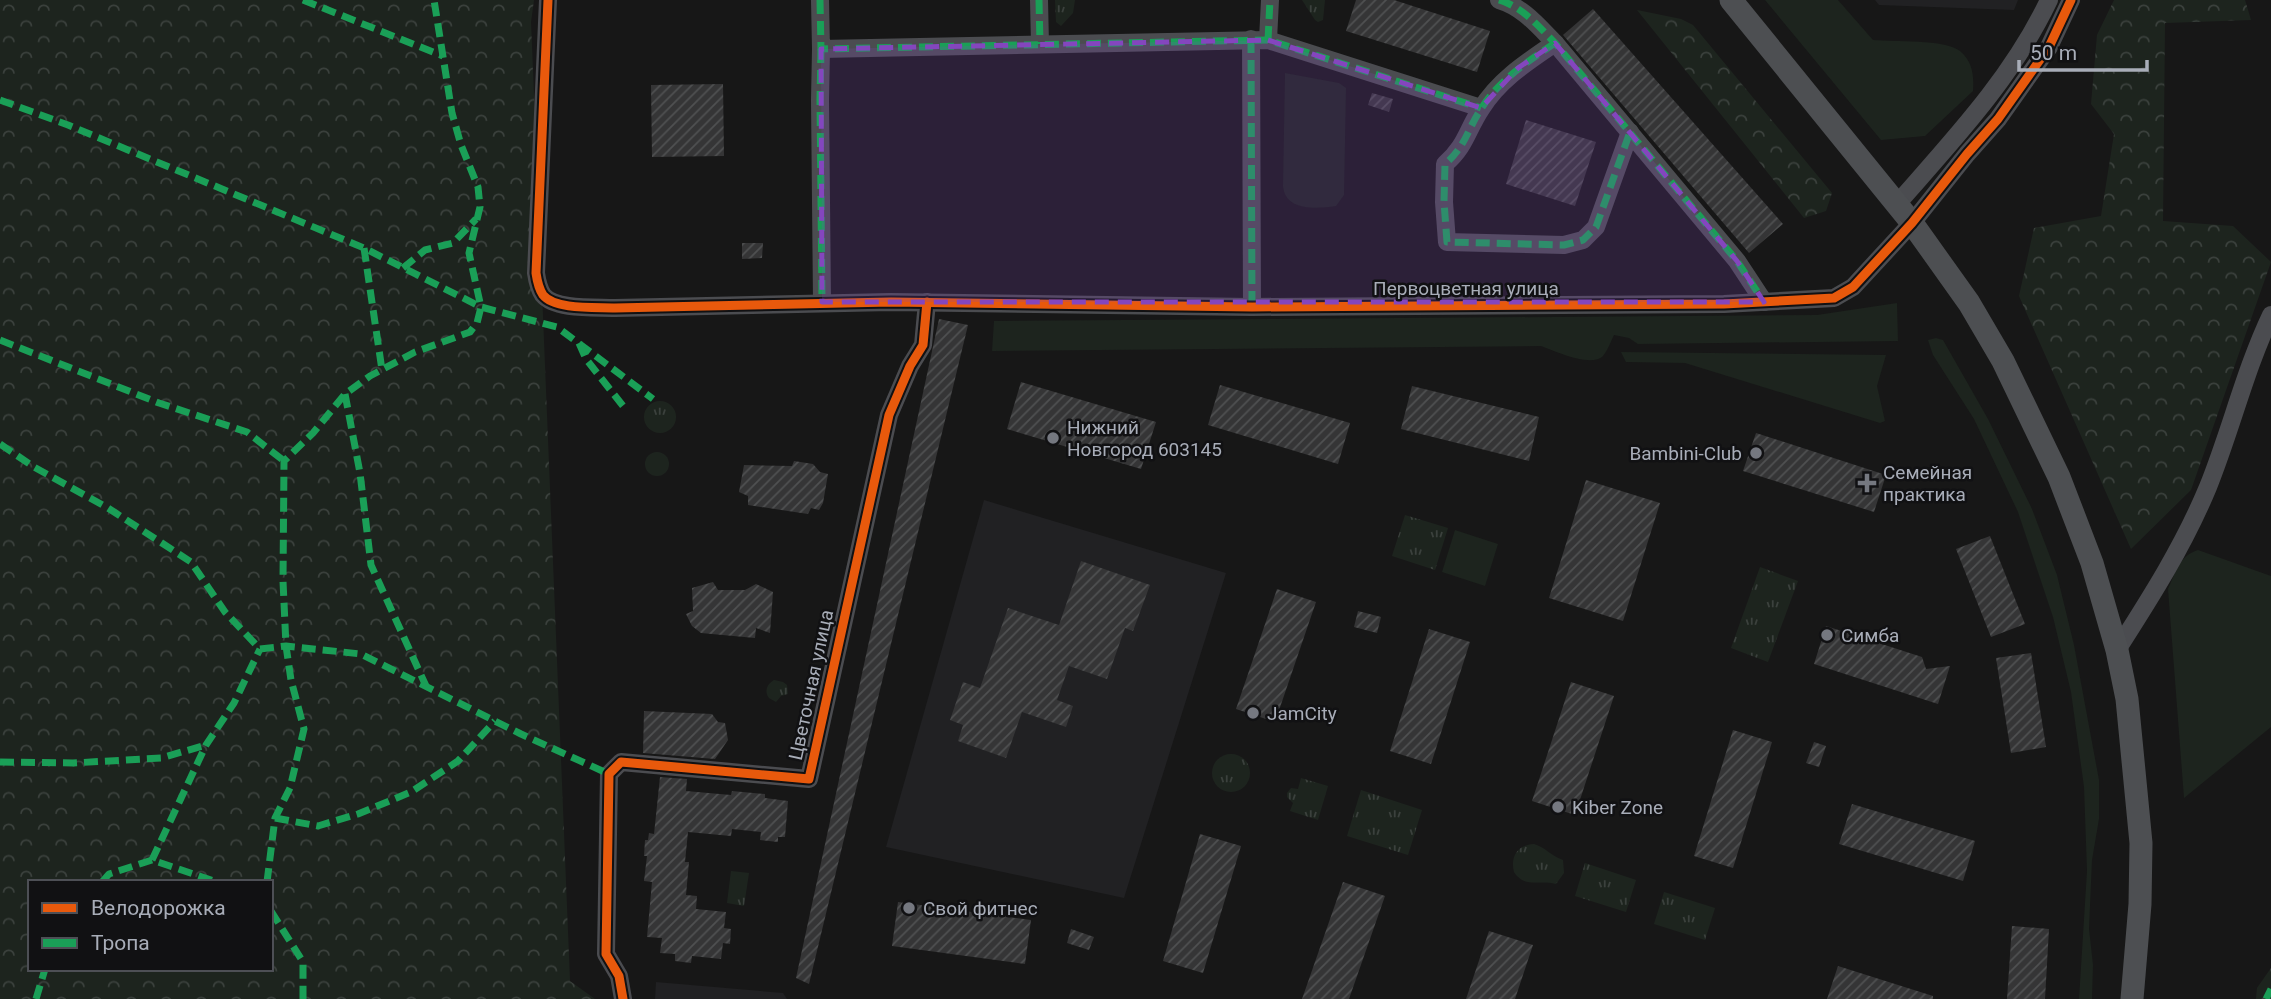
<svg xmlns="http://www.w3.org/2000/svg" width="2271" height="999" font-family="Roboto,sans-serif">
<defs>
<pattern id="forest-crowns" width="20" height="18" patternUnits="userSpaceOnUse" patternTransform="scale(1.75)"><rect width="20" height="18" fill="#1d241e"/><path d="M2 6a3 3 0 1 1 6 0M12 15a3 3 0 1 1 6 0" fill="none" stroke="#3b413d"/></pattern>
<pattern id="park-tufts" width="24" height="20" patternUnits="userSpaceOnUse" patternTransform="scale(1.75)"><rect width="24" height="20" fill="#1d241e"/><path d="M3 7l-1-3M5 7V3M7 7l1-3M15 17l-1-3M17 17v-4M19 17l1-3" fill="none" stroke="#3b413d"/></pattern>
<pattern id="building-hatch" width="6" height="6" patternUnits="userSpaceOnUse" patternTransform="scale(1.75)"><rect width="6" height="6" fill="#353536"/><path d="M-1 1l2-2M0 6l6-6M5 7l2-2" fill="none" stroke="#4f5051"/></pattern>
</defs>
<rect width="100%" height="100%" fill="#171717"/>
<g fill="#212123">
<path d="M1875,0h143l-4,10 -135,-5z"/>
<path d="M984,500l242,73 -102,325 -238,-51z"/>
<path d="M656,982l127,11 4,6h-132z"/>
</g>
<g fill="#1d241e">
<path d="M1765,0h73l35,40c21,2 72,-1 87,11 13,11 14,25 13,40l-48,45 -44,4z"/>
<path d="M1285,73l54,10 7,5 -2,107 -8,11c-20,3 -51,5 -53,-20z"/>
<path d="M1897,303l1,38 -260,3 -9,-6 -15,-3c-3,6 -6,15 -11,21 -12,12 -48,-5 -62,-10l-549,5 2,-30 823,-6z"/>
<path d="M1936,338l7,2 45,79 44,90 25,66 17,70 25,135v39l-7,41 -3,69 4,36 -1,34h-13l8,-128 -3,-84 -13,-95 -18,-75 -35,-105 -44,-93 -41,-64 -5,-15z"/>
<path d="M1621,352l265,3 -9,31 8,35 -5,2 -195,-60 -59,-1z"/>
<path d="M1455,530l43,14 -13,42 -43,-14z"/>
<path d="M2198,550l73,26v151l-87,71 -16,-209c8,-17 11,-33 30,-39z"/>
</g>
<g fill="url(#forest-crowns)" fill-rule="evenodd">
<path d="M0,0h534l-3,22 39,959 25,18h-595zM30,882h241v87h-241z"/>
<path d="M2114,0h131l6,20 -86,3 -2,198 70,5 38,36 -80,228 -60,59 -112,-253 15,-68 67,-12 13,-82 -23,-30 6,-69z"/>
<path d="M1637,10l44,9 12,6 139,168 -6,18 -22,7z"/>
<path d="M2271,968v31h-15l1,-11z"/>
</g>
<g fill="url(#park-tufts)">
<path d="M1055,0h20l-2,13 -12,13 -5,-4z"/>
<path d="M1302,0h23l-2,20 -5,2 -3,-2z"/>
<circle cx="660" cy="417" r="16"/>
<circle cx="657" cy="464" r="12"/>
<path d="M1405,515l43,13 -13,42 -43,-14z"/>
<path d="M1760,567l38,14 -30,81 -37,-14z"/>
<path d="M774,680l9,2 4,3 1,9 -7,2 -5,6 -7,-4c-5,-7 -2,-14 5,-18z"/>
<circle cx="1231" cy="773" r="19"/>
<path d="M1301,778l27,8 -10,34 -28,-9 3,-8 -6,-6v-4l4,-5 7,1z"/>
<path d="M1361,790l61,20 -14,45 -61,-19z"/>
<path d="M1534,844c11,3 17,12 29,16l1,13 -8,11c-16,-5 -31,5 -42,-12 -4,-16 4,-27 20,-28z"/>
<path d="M1585,863l51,17 -10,32 -51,-16z"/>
<path d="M731,871l18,2 -5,33 -17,-3z"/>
<path d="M1664,892l51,16 -10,32 -51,-16z"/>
</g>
<g fill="url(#building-hatch)">
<path d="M1356,0h38l96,31 -13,41 -131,-41z"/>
<path d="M1593,9l190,215 -34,29 -186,-218z"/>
<path d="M723,84l1,72 -72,1 -1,-72z"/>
<path d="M1372,93l21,6 -4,13 -21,-7z"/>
<path d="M1526,120l70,22 -21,64 -69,-22z"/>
<path d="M742,243h21l-1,15 -20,1z"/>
<path d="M939,319l29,6 -159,659 -13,-6z"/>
<path d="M1021,382l135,40 -15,47 -134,-40z"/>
<path d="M1220,385l130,38 -12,41 -130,-39z"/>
<path d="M1412,386l127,31 -10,44 -128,-32z"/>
<path d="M1756,433l130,42 -12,37 -131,-41z"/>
<path d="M794,461l19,3 7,8 8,2 -5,29 -4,7 -8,-2 -3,6 -60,-9v-9l-9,-4 5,-27 48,1z"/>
<path d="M1586,480l74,23 -37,118 -74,-23z"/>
<path d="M1990,536l35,88 -34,13 -35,-88z"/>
<path d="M1081,561l69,24 -17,46 -8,-3 -18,51 -38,-13 -12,34 16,6 -7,21 -44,-15 -16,46 -48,-17 5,-16 -13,-5 13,-38 17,6 28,-80 51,17z"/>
<path d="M713,582l5,8h27l11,-6 17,8 -3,41 -14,-5 -1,10 -54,-5 -9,-7 -6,-12 7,-3 -1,-23z"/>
<path d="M1277,589l39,13 -41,120 -39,-13z"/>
<path d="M1358,611l23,6 -4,16 -23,-6z"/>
<path d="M1826,626l96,31 4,12 24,-3 -12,38 -124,-40z"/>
<path d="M1429,629l41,13 -39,122 -41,-13z"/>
<path d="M2031,653l15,94 -35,6 -15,-95z"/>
<path d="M1571,682l43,14 -39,119 -43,-14z"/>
<path d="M644,711l68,3 6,8 7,1 3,17 -13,19 -72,-6z"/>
<path d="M1733,730l39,12 -39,126 -39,-12z"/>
<path d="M1814,742l12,4 -7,21 -13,-4z"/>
<path d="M660,777l27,2 -1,12 45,4 1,-4 33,3v4l23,3 -3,36h-7v5l-18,-2 1,-8 -29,-3 -1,7 -43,-4 -3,30h4l-3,33 11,1 -1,13 30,3 -2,16 7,1 -1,15 -7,-1 -2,16 -29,-3 -1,7 -16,-2v-7l-15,-1 2,-15 -15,-1 5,-55 -8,-1 3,-25h-3l1,-16h3l1,-7 5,1z"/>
<path d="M1852,804l123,37 -12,40 -124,-37z"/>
<path d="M1200,834l41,12 -38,127 -40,-12z"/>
<path d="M1343,882l42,14 -36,103h-47z"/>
<path d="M898,902l133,18 -6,44 -133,-18z"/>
<path d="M2012,926l37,3 -4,70h-38z"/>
<path d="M1071,929l23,8 -5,13 -22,-7z"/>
<path d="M1489,931l44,14 -18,54h-49z"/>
<path d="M1838,966l95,30v3h-106z"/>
</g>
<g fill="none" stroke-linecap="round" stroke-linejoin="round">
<g stroke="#4b4c50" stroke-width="18">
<path d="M548,0l-12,273c1,7 3,16 7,22 12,15 53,12 72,13l276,-6 361,5 472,-3 110,-6 19,-11 59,-64 55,-69 31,-35 51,-72 22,-47"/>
<path d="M820,0l1,49 447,-9 213,68"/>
<path d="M1039,0l1,44"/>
<path d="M1499,0c24,7 39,26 56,43l182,218 27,41"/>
<path d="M1251,39l1,268"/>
<path d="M1268,40l2,-40"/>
<path d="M1555,43c-28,19 -56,37 -74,66 -14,21 -15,37 -36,55l-1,38 3,40 117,3 19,-5 13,-13 34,-95"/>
<path d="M821,49l-1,51 2,202"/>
<path d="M1897,204c56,-64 115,-126 152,-204"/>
<path d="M2117,650c34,-53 67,-105 91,-163 23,-57 37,-117 63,-172"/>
<path d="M623,999l-4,-23 -13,-22 3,-180 12,-12 188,17 80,-364 21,-49 13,-21 4,-43"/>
</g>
<path stroke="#4d4f52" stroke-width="23" d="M1731,0l181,223 57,80 34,58 56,116 33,86 25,87 10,49 14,144 -1,61 -8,95"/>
<g stroke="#1a9f57" stroke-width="7" stroke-dasharray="14 7" stroke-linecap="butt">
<path d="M303,0l140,56"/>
<path d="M820,0l1,49 447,-9 213,68"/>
<path d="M1039,0l1,44"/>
<path d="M1499,0c24,7 39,26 56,43l182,218 27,41"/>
<path d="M1251,39l1,268"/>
<path d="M1268,40l2,-40"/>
<path d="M1555,43c-28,19 -56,37 -74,66 -14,21 -15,37 -36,55l-1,38 3,40 117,3 19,-5 13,-13 34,-95"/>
<path d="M821,49l-1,51 2,202"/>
<path d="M0,100l68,25 296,123 117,59 76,20 96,72"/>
<path d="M364,248l18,122"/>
<path d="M403,268l22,-18 28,-7 23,-24"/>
<path d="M0,340l159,63 88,29 37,29"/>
<path d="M579,343l7,16 41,52"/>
<path d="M345,394l15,79 11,92 55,121"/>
<path d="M0,444l34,23 74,41 83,54 34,50 35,37"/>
<path d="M260,649l26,-3 75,8 160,80 88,40"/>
<path d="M0,762l73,1 88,-5 45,-13"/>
<path d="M275,818l43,8 40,-12 53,-22 47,-31 37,-40"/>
<path d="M152,860l54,-115 28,-42 26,-54"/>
<path d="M102,882l7,-8 43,-14 65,22"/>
<path d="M267,882l8,-64 15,-30 14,-59 -13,-49 -5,-34 -3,-65 1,-120 29,-28 32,-39 25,-18 45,-24 55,-20 7,-9 4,-16 -12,-54 11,-46 -2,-20 -17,-42 -9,-32 -18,-113"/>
<path d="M271,911l32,51v37"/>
<path d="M36,999l9,-30"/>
<path d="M2266,999l5,-10"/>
</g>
<g stroke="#111113" stroke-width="13">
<g id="cycleway">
<path d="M548,0l-12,273c1,7 3,16 7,22 12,15 53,12 72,13l276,-6 361,5 472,-3 110,-6 19,-11 59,-64 55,-69 31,-35 51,-72 22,-47"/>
<path d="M623,999l-4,-23 -13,-22 3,-180 12,-12 188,17 80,-364 21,-49 13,-21 4,-43"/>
</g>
</g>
<use href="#cycleway" stroke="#e8590c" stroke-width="9"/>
</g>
<path fill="#8446be" fill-opacity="0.2" stroke="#8446be" stroke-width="5" stroke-dasharray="14 9" stroke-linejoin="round" d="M1268,40l213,68 37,-40 37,-25 182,218 27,41h-942l-1,-253z"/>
<g fill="#757880" stroke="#111113" stroke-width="2.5">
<circle cx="1053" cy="438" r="7"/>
<circle cx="1756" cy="453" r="7"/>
<path d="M1863.5 472.5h7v7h7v7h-7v7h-7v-7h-7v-7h7z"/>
<circle cx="1827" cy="635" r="7"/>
<circle cx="1253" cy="713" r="7"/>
<circle cx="1558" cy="807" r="7"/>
<circle cx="909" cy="908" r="7"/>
</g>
<g text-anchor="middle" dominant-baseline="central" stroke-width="5" stroke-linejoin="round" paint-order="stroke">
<g font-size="19" fill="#a8adb8" stroke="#111113">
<text x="1466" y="288">Первоцветная улица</text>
<text transform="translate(811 685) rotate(-78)">Цветочная улица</text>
</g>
<g font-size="19" fill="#a8adb8" stroke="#111113" text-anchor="start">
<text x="1067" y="427">Нижний<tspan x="1067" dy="22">Новгород 603145</tspan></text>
<text x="1742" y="453" text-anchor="end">Bambini-Club</text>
<text x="1883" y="472">Семейная<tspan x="1883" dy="22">практика</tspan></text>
<text x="1841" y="635">Симба</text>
<text x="1267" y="713">JamCity</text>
<text x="1572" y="807">Kiber Zone</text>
<text x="923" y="908">Свой фитнес</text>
</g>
</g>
<rect x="28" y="880" width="245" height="91" fill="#111113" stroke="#4d4f55" stroke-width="2"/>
<rect x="42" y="903" width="35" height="10" fill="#e8590c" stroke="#4d4f55" stroke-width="2"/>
<text x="91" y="915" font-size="21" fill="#a8adb8">Велодорожка</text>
<rect x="42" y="938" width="35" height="10" fill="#1a9f57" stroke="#4d4f55" stroke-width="2"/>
<text x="91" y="950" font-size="21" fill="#a8adb8">Тропа</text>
<path d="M2019 60v10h128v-10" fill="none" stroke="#a8adb8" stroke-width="3.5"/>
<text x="2030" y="60" font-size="21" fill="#a8adb8" stroke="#111113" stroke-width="5" paint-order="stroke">50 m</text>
</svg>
